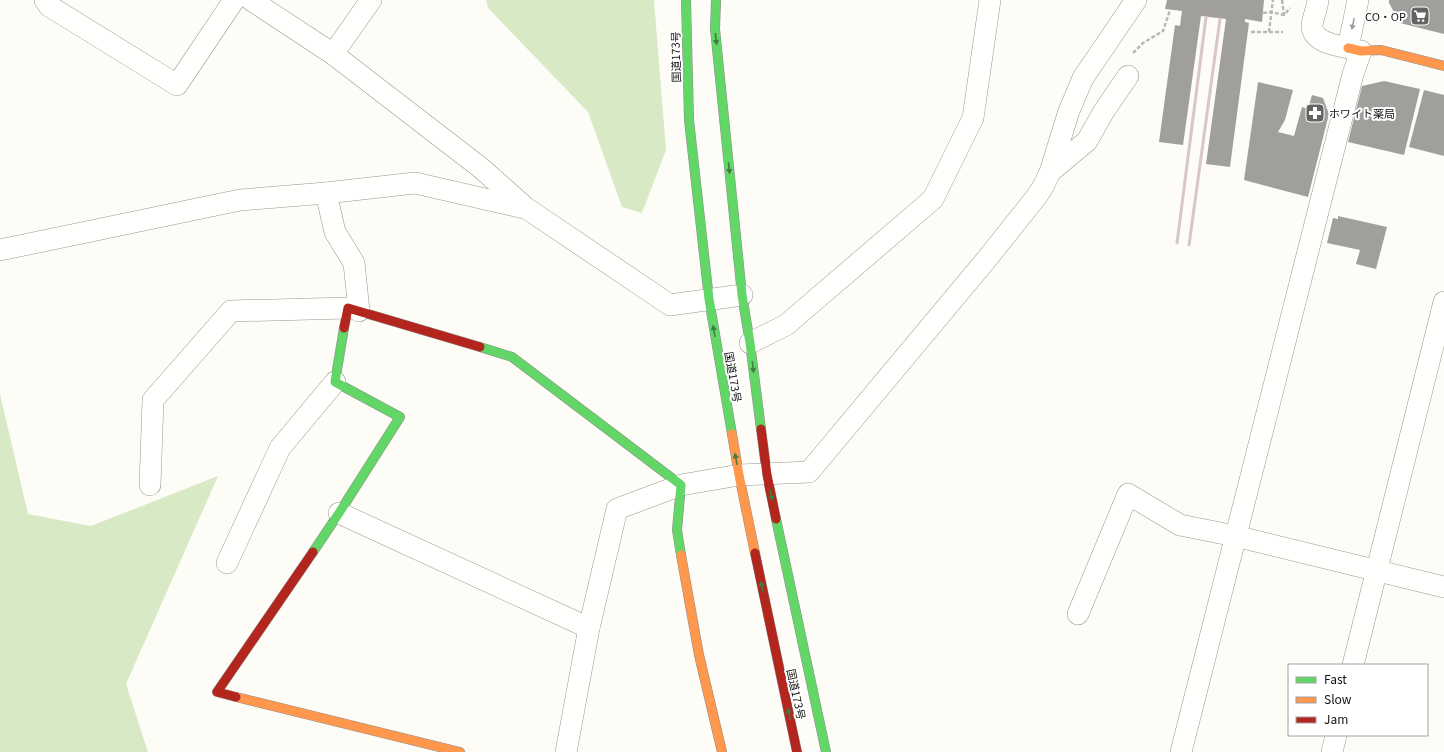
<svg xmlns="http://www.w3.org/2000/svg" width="1444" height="752" font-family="Georgia,'Noto Sans JP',serif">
<rect width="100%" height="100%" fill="#fdfcf7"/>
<g fill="#d8eac5">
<path d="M486,0h168l12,150 -24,63 -20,-6 -34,-95 -100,-104z"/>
<path d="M0,394l28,120 63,12 127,-50 -92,208 22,68h-148z"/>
</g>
<g fill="#a19f9c">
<path d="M1167,0h97l-2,22 -17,-3v3l4,1 -19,144 -24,-3 20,-145 -25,-3 -18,129 -24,-3 16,-117 5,1 2,-15 -17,-2z"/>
<path d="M1389,0h55v34l-44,-11 -11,-20z"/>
<path d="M1384,81l36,8 -16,66 -56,-13 14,-56z"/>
<path d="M1258,82l35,8 -8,30 -7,12 16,4 8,-29 6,2 4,-14 11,3 6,16 -21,83 -64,-17z"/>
<path d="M1424,90l20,5v61l-35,-9z"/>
<path d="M1338,216l49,11 -11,42 -20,-5 4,-14 -33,-7 6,-25 5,1z"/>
</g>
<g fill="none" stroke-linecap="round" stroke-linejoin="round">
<g stroke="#979795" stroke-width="22">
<g id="street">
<path d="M45,0l4,6 128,79 57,-85"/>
<path d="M251,0l82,54 148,114 45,40 144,97 72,-10"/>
<path d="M1318,0c-1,9 -5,17 -6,25 0,17 23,20 36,23l10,-48"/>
<path d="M333,54l38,-54"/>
<path d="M1050,172l37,-31 17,-30 24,-35"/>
<path d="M326,193l9,39 19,31 5,48"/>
<path d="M0,250l240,-50 86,-7 89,-10 109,25"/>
<path d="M750,343l36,-18 147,-126 40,-81 17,-118"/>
<path d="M150,485l3,-85 78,-89 117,-3"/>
<path d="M339,513l250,115"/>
<path d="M227,563l53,-115 55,-66"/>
<path d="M1078,614l50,-120 52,31 55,11 209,51"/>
<path d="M1353,665l91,-363"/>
<path d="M566,752l23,-124 28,-119 64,-24 58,-10 70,-3 177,-212 51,-64 7,-11 6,-13 19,-61 14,-33 53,-78"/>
<path d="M1181,752l172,-678 8,-23"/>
<path d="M1332,752l4,-17"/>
</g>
</g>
<g stroke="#8e8d8b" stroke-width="10">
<g id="fast">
<path d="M686,0l3,120 20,179 23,135"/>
<path d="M716,0l-1,29 27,266 8,48 11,86"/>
<path d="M480,347l32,10 169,128 -4,45 4,25"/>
<path d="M776,519l50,233"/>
<path d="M313,552l26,-39 61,-96 -65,-35 9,-54"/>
</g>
</g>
<g stroke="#8e8d8b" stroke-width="10">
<g id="slow">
<path d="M1348,48l13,3 20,-1 63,16"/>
<path d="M732,434l7,41 16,78"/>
<path d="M681,555l18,100 23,97"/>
<path d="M236,697l224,55"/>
</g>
</g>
<g stroke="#8e8d8b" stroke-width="10">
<g id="jam">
<path d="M344,328l4,-20 132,39"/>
<path d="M761,429l6,46 9,44"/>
<path d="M755,553l42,199"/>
<path d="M236,697l-19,-5 96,-140"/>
</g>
</g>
<g stroke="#b9b9b8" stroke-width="2.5" stroke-dasharray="4 2" stroke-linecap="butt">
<path d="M1282,0l2,15"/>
<path d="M1263,13l8,-1 13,3 6,-7"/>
<path d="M1251,32h18l4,-32"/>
<path d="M1269,32h14"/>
<path d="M1133,53l10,-10 20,-12 7,-21"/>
</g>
<use href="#street" stroke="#fffffe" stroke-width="21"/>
<use href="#fast" stroke="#63d668" stroke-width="9"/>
<use href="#slow" stroke="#ff974d" stroke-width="9"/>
<use href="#jam" stroke="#b3261e" stroke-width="9"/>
<g stroke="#d9c6c7" stroke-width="3">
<path d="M1177,243l29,-226"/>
<path d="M1189,245l31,-226"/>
</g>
</g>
<defs><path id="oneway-solid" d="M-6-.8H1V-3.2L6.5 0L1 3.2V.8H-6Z"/></defs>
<use fill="#a0a09f" href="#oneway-solid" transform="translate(1353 24) rotate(102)"/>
<g fill="#3e7d41">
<use href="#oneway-solid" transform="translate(716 39) rotate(84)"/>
<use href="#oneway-solid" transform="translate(729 168) rotate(84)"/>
<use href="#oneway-solid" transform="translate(714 331) rotate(-100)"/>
<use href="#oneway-solid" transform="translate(753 367) rotate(83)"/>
<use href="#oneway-solid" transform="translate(736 459) rotate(-100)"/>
<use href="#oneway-solid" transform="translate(771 495) rotate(78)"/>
<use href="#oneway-solid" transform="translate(762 587) rotate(-102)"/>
<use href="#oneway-solid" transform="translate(789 714) rotate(-102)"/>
</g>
<defs>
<g id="supermarket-square" transform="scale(1)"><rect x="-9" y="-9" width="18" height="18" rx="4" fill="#646362" stroke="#fff"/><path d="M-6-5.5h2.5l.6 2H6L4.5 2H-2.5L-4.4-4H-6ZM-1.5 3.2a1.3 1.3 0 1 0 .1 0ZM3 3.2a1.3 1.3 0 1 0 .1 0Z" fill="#fff"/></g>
<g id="pharmacy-square" transform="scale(1)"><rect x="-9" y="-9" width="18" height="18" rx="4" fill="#646362" stroke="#fff"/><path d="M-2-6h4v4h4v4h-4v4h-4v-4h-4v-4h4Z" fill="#fff"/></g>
</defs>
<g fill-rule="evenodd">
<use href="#supermarket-square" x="1420" y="16"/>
<use href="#pharmacy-square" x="1315" y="113"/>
</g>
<g text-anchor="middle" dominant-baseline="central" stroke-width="4" stroke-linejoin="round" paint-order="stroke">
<g font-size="11" fill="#111" stroke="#fff" text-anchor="end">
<text x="1406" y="16">CO・OP</text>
<text x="1329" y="113" text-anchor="start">ホワイト薬局</text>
</g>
<g font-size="11" fill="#111" stroke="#fff">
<text transform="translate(675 57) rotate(-91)">国道173号</text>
<text transform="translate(734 377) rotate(80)">国道173号</text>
<text transform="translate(797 694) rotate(78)">国道173号</text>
</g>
</g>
<rect x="1288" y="664" width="140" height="72" fill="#ffffff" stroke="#a0a0a0"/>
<rect x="1296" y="677" width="20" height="6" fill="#63d668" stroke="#a0a0a0"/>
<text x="1324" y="684" font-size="12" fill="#111111">Fast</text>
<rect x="1296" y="697" width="20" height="6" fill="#ff974d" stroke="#a0a0a0"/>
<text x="1324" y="704" font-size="12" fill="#111111">Slow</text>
<rect x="1296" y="717" width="20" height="6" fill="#b3261e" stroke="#a0a0a0"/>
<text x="1324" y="724" font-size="12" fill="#111111">Jam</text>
</svg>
